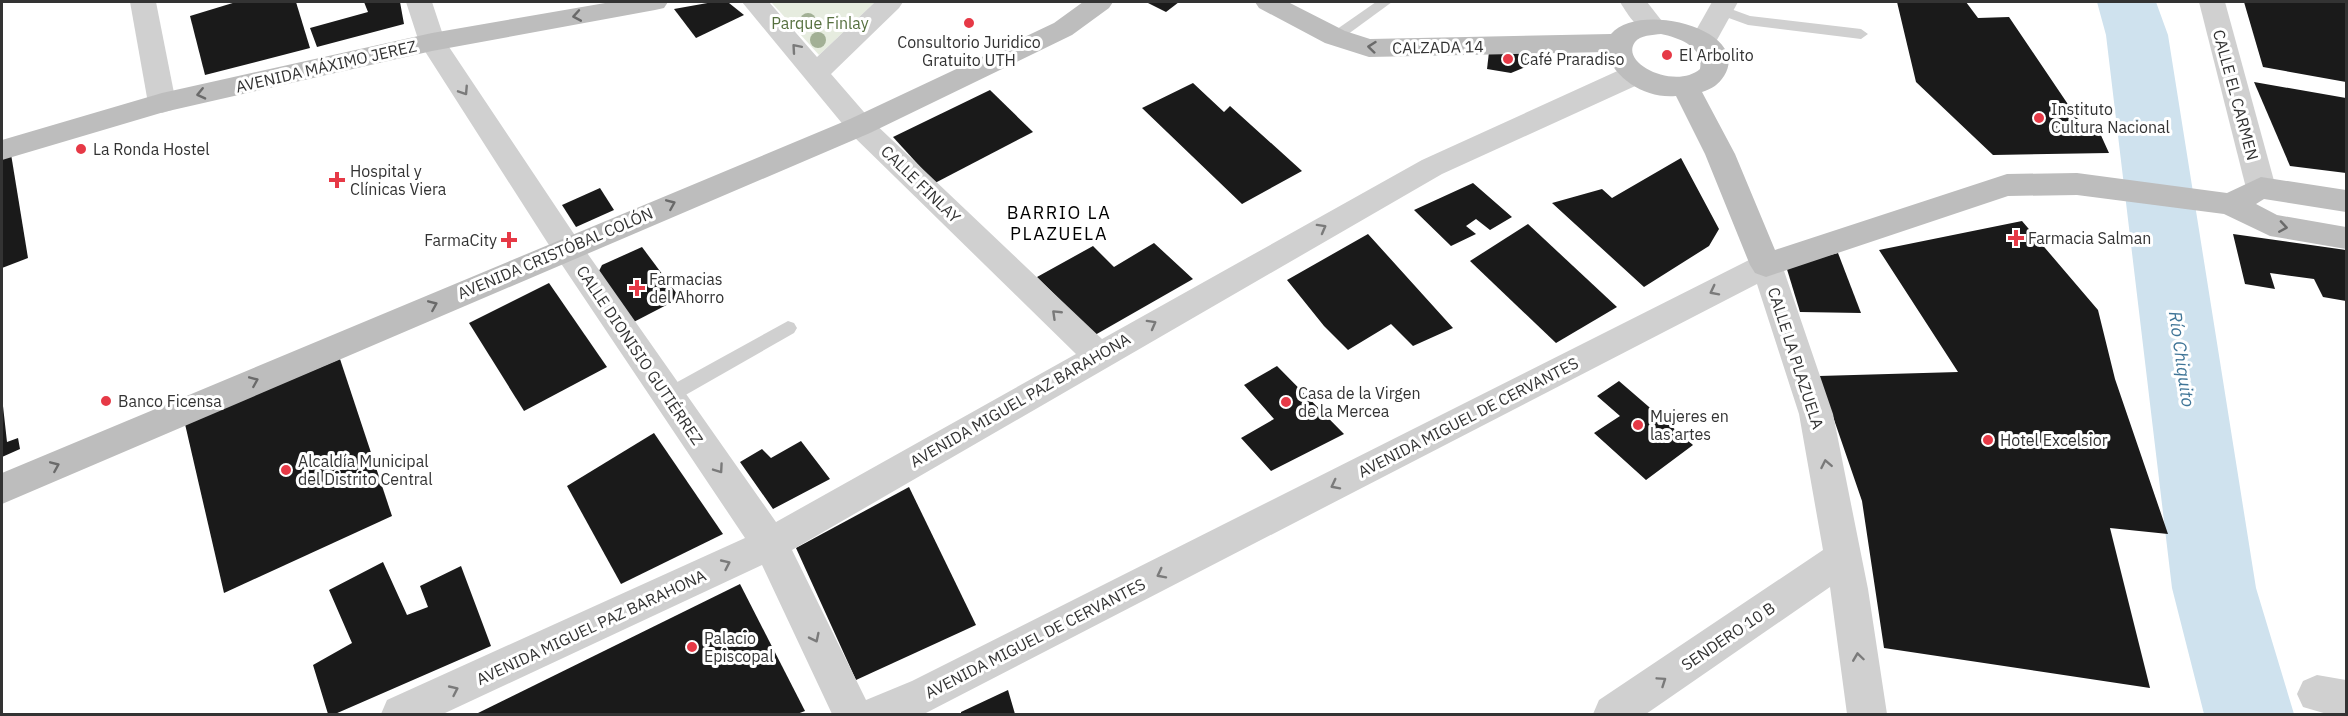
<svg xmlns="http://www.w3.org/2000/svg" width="2348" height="716" font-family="'IBM Plex Sans',sans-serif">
<rect width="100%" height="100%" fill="#fff"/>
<path fill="#e6ecdf" d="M771,2h104l-56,53z"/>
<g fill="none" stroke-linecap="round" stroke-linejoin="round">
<path fill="#cfe2ee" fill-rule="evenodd" d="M2097,2h59l12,33 88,553 38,126h-90l-32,-126 -66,-553z"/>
</g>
<g fill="#1a1a1a">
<path d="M236,2h60l14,46 -105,27 -15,-59z"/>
<path d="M364,2h36l4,22 -87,23 -7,-19 58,-16z"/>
<path d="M713,2l16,1 15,12 -48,23 -22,-29z"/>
<path d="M1146,2h33l-13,10z"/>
<path d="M1897,2h69l12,16 31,-1 77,114h13l10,22 -116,2 -77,-73z"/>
<path d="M2244,2l102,1v79l-83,-15z"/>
<path d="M1527,51l1,15 -17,7 -24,-4 2,-17z"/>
<path d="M2254,82l92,16v75l-56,-7z"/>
<path d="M1193,83l31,29 6,-6 72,65 -60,33 -100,-96z"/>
<path d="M990,90l43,42 -98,51 -42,-46z"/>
<path d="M11,154l17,104 -26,10v-111z"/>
<path d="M1681,158l38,71 -10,17 -65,41 -92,-84 50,-14 10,9z"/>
<path d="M1473,183l39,34 -22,13 -14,-11 -10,7 10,8 -25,12 -37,-36z"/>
<path d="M600,188l14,22 -38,17 -14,-22z"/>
<path d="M2022,221l76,89 17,69 53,155 -58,-6 40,160 -266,-40 -22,-147 -43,-125 139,-4 -79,-122z"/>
<path d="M1528,224l89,83 -61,36 -86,-82z"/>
<path d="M1368,234l85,94 -40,18 -22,-22 -43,26 -24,-24 -37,-46z"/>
<path d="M2233,234l113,16v51l-23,-4 -9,-18 -44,-6 5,16 -30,-5z"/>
<path d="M1154,243l39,36 -98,56 -58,-58 56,-31 21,21z"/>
<path d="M642,247l38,51 -54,28 -31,-47 7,-14z"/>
<path d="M1838,253l23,60 -61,-1 -14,-46z"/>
<path d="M549,283l58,84 -83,44 -55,-88z"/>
<path d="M340,359l52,157 -168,77 -39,-169z"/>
<path d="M1277,366l67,68 -73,37 -30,-33 33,-19 -30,-34z"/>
<path d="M1619,381l74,64 -47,35 -52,-47 26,-17 -23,-20z"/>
<path d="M2,397l5,45 11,-4 2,11 -18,8z"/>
<path d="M654,433l69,101 -102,50 -54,-98z"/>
<path d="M801,441l29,38 -57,30 -33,-47 22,-13 9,9z"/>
<path d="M909,487l67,138 -120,55 -60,-132z"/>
<path d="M383,562l24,53 21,-8 -8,-21 41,-20 30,80 -156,68h-7l-15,-49 39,-22 -23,-53z"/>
<path d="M740,584l65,127 -8,3h-321z"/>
<path d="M1008,690l7,24h-54v-2z"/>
</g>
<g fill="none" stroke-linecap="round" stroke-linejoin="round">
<g fill="#d0d0d0" fill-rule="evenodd">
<path d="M1376,2h16l-52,38h-10l-2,-3 2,-3z"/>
<path d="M1720,5l30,11 111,13 7,5 -7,5 -113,-14 -33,-12 -2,-3z"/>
<path d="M788,321l6,2 3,5 -3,5 -119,68 -7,3 -7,-3 -2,-5 2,-5z"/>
</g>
<g fill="#d0d0d0" fill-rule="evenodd">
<path d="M130,2h26l20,101 -4,7 -10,3 -10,-3 -4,-7z"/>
<path d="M406,2h26l13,39 133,199 198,282 300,-168 -226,-221 -108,-131h27l48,55 58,-55h28l-4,6 -68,66 39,45 232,220 320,-179 202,-92 10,-2 10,2 4,7 -4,7 -202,92 -650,376 74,150 46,-19 843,-424 11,-4 11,4 5,8 51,149 35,175 19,125h-40l-17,-127 -184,127h-53l6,-14 224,-150 -24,-136 -42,-130 -833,430h-92l-70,-149 -319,149h-62l6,-14 358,-162 -189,-282 -137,-214z"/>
<path d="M1620,2h27l18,23 -4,6c-20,6 -31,-13 -41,-29z"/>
<path d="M1712,2h26l-25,45 -10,3 -10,-3 -3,-6z"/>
<path d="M2199,2h26l51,186 -4,8 -11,3 -11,-3 -4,-8z"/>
<path d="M2317,675l29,5v34h-19l-24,-7 -6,-13 6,-13z"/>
</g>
<g fill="#bdbdbd" fill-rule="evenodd">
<path d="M611,2h57l-4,6 -9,2 -223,41 -268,61 -162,48v-20l160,-47 270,-60z"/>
<path d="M1083,2h30l-4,6 -37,27 -202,98 -868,371v-31l848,-354 204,-96z"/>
<path d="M1255,2h33l57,29 25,8 241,-5c28,-34 142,-4 113,42 -5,8 -12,13 -22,16l33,62 40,96 232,-76 70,-1 150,20 34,-16 85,13v22l-82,-13 -8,5 21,11 69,12v22l-76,-13 -46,-22 -147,-19 -69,1 -242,81 -11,-4 -5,-8 -45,-111 -29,-58c-29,3 -61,-16 -70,-44l-237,5 -44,-14 -66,-35zM1661,34c19,4 43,13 39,35 -24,21 -81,-5 -65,-27 5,-7 18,-7 26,-8z"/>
</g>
</g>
<g fill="#a2b095">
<circle cx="808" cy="21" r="8"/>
<circle cx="818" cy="40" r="8"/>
</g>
<defs><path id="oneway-chevron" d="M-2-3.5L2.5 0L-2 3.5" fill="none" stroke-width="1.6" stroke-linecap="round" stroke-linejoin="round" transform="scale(1.5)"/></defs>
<g stroke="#6a6a6a">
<use href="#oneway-chevron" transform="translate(577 16) rotate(170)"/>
<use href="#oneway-chevron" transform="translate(1372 47) rotate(-174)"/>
<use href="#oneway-chevron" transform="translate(201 94) rotate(167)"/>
<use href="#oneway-chevron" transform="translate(671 204) rotate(-23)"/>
<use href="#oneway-chevron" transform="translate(2283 227) rotate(9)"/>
<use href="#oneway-chevron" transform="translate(433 305) rotate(-23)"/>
<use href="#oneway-chevron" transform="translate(254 381) rotate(-23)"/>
<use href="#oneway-chevron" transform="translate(55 466) rotate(-23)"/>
</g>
<g stroke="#7a7a7a">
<use href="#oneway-chevron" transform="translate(796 48) rotate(-131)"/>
<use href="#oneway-chevron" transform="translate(464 91) rotate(57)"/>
<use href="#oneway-chevron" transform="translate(1322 228) rotate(-29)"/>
<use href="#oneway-chevron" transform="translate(1714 291) rotate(153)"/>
<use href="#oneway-chevron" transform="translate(1056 314) rotate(-136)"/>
<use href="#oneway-chevron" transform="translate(1152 324) rotate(-29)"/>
<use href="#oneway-chevron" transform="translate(1826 464) rotate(-101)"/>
<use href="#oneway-chevron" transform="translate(719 469) rotate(55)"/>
<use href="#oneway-chevron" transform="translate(1335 485) rotate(153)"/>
<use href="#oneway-chevron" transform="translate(726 564) rotate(-25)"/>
<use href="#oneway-chevron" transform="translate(1161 574) rotate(153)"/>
<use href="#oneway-chevron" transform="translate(815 638) rotate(64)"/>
<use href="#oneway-chevron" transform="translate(1858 657) rotate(-98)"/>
<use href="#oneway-chevron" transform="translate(1662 681) rotate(-34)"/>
<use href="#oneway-chevron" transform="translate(454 690) rotate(-25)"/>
</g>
<g fill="#e63946" stroke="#fff" stroke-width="2">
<circle cx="969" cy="23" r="6"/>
<circle cx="1667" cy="55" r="6"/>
<circle cx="1508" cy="59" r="6"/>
<circle cx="2039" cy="118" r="6"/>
<circle cx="81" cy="149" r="6"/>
<path d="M334 171h6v6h6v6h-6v6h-6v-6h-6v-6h6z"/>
<path d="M2013 229h6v6h6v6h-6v6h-6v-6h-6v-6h6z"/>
<path d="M506 231h6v6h6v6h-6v6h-6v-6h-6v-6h6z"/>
<path d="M634 279h6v6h6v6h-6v6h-6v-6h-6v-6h6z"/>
<circle cx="106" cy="401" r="6"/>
<circle cx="1286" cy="402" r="6"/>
<circle cx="1638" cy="425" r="6"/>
<circle cx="1988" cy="440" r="6"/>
<circle cx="286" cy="470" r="6"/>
<circle cx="692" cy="647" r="6"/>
</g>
<g text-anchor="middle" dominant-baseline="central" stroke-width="6" stroke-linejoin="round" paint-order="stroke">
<g font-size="16" fill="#56703f" stroke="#fff">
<text x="820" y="23">Parque Finlay</text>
</g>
<g font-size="16" fill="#333" stroke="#fff" text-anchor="start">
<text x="969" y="42" text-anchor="middle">Consultorio Juridico<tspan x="969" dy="18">Gratuito UTH</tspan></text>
<text x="1679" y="55">El Arbolito</text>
<text x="1520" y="59">Café Praradiso</text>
<text x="2051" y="109">Instituto<tspan x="2051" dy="18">Cultura Nacional</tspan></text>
<text x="93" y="149">La Ronda Hostel</text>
<text x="350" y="171">Hospital y<tspan x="350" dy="18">Clínicas Viera</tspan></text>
<text x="2028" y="238">Farmacia Salman</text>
<text x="497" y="240" text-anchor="end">FarmaCity</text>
<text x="649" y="279">Farmacias<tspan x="649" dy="18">del Ahorro</tspan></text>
<text x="1298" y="393">Casa de la Virgen<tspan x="1298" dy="18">de la Mercea</tspan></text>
<text x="118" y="401">Banco Ficensa</text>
<text x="1650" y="416">Mujeres en<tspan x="1650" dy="18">las artes</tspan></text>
<text x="2000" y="440">Hotel Excelsior</text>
<text x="298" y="461">Alcaldía Municipal<tspan x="298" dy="18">del Distrito Central</tspan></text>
<text x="704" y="638">Palacio<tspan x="704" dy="18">Episcopal</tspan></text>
</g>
<g font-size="16" fill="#333" stroke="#fff">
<text transform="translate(1438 47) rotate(-1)">CALZADA 14</text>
<text transform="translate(326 66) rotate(-13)">AVENIDA MÁXIMO JEREZ</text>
<text transform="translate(2236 95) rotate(75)">CALLE EL CARMEN</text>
<text transform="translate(921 184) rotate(44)">CALLE FINLAY</text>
<text transform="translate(555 253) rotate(-23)">AVENIDA CRISTÓBAL COLÓN</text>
<text transform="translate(640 355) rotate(56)">CALLE DIONISIO GUTIÉRREZ</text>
<text transform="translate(1796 358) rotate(72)">CALLE LA PLAZUELA</text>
<text transform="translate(1020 400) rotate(-30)">AVENIDA MIGUEL PAZ BARAHONA</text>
<text transform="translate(1468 417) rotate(-27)">AVENIDA MIGUEL DE CERVANTES</text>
<text transform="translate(591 627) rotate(-25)">AVENIDA MIGUEL PAZ BARAHONA</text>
<text transform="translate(1728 636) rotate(-34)">SENDERO 10 B</text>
<text transform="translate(1035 638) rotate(-27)">AVENIDA MIGUEL DE CERVANTES</text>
</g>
<g font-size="18" letter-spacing="1.5" fill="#000" stroke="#fff">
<text x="1059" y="212">BARRIO LA<tspan x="1059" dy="21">PLAZUELA</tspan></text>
</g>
<g font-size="18" font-style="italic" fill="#3f7597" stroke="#fff">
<text transform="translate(2182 359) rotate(82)">Río Chiquito</text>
</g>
</g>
<rect width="2348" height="716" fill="none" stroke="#333333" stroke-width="6"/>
</svg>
